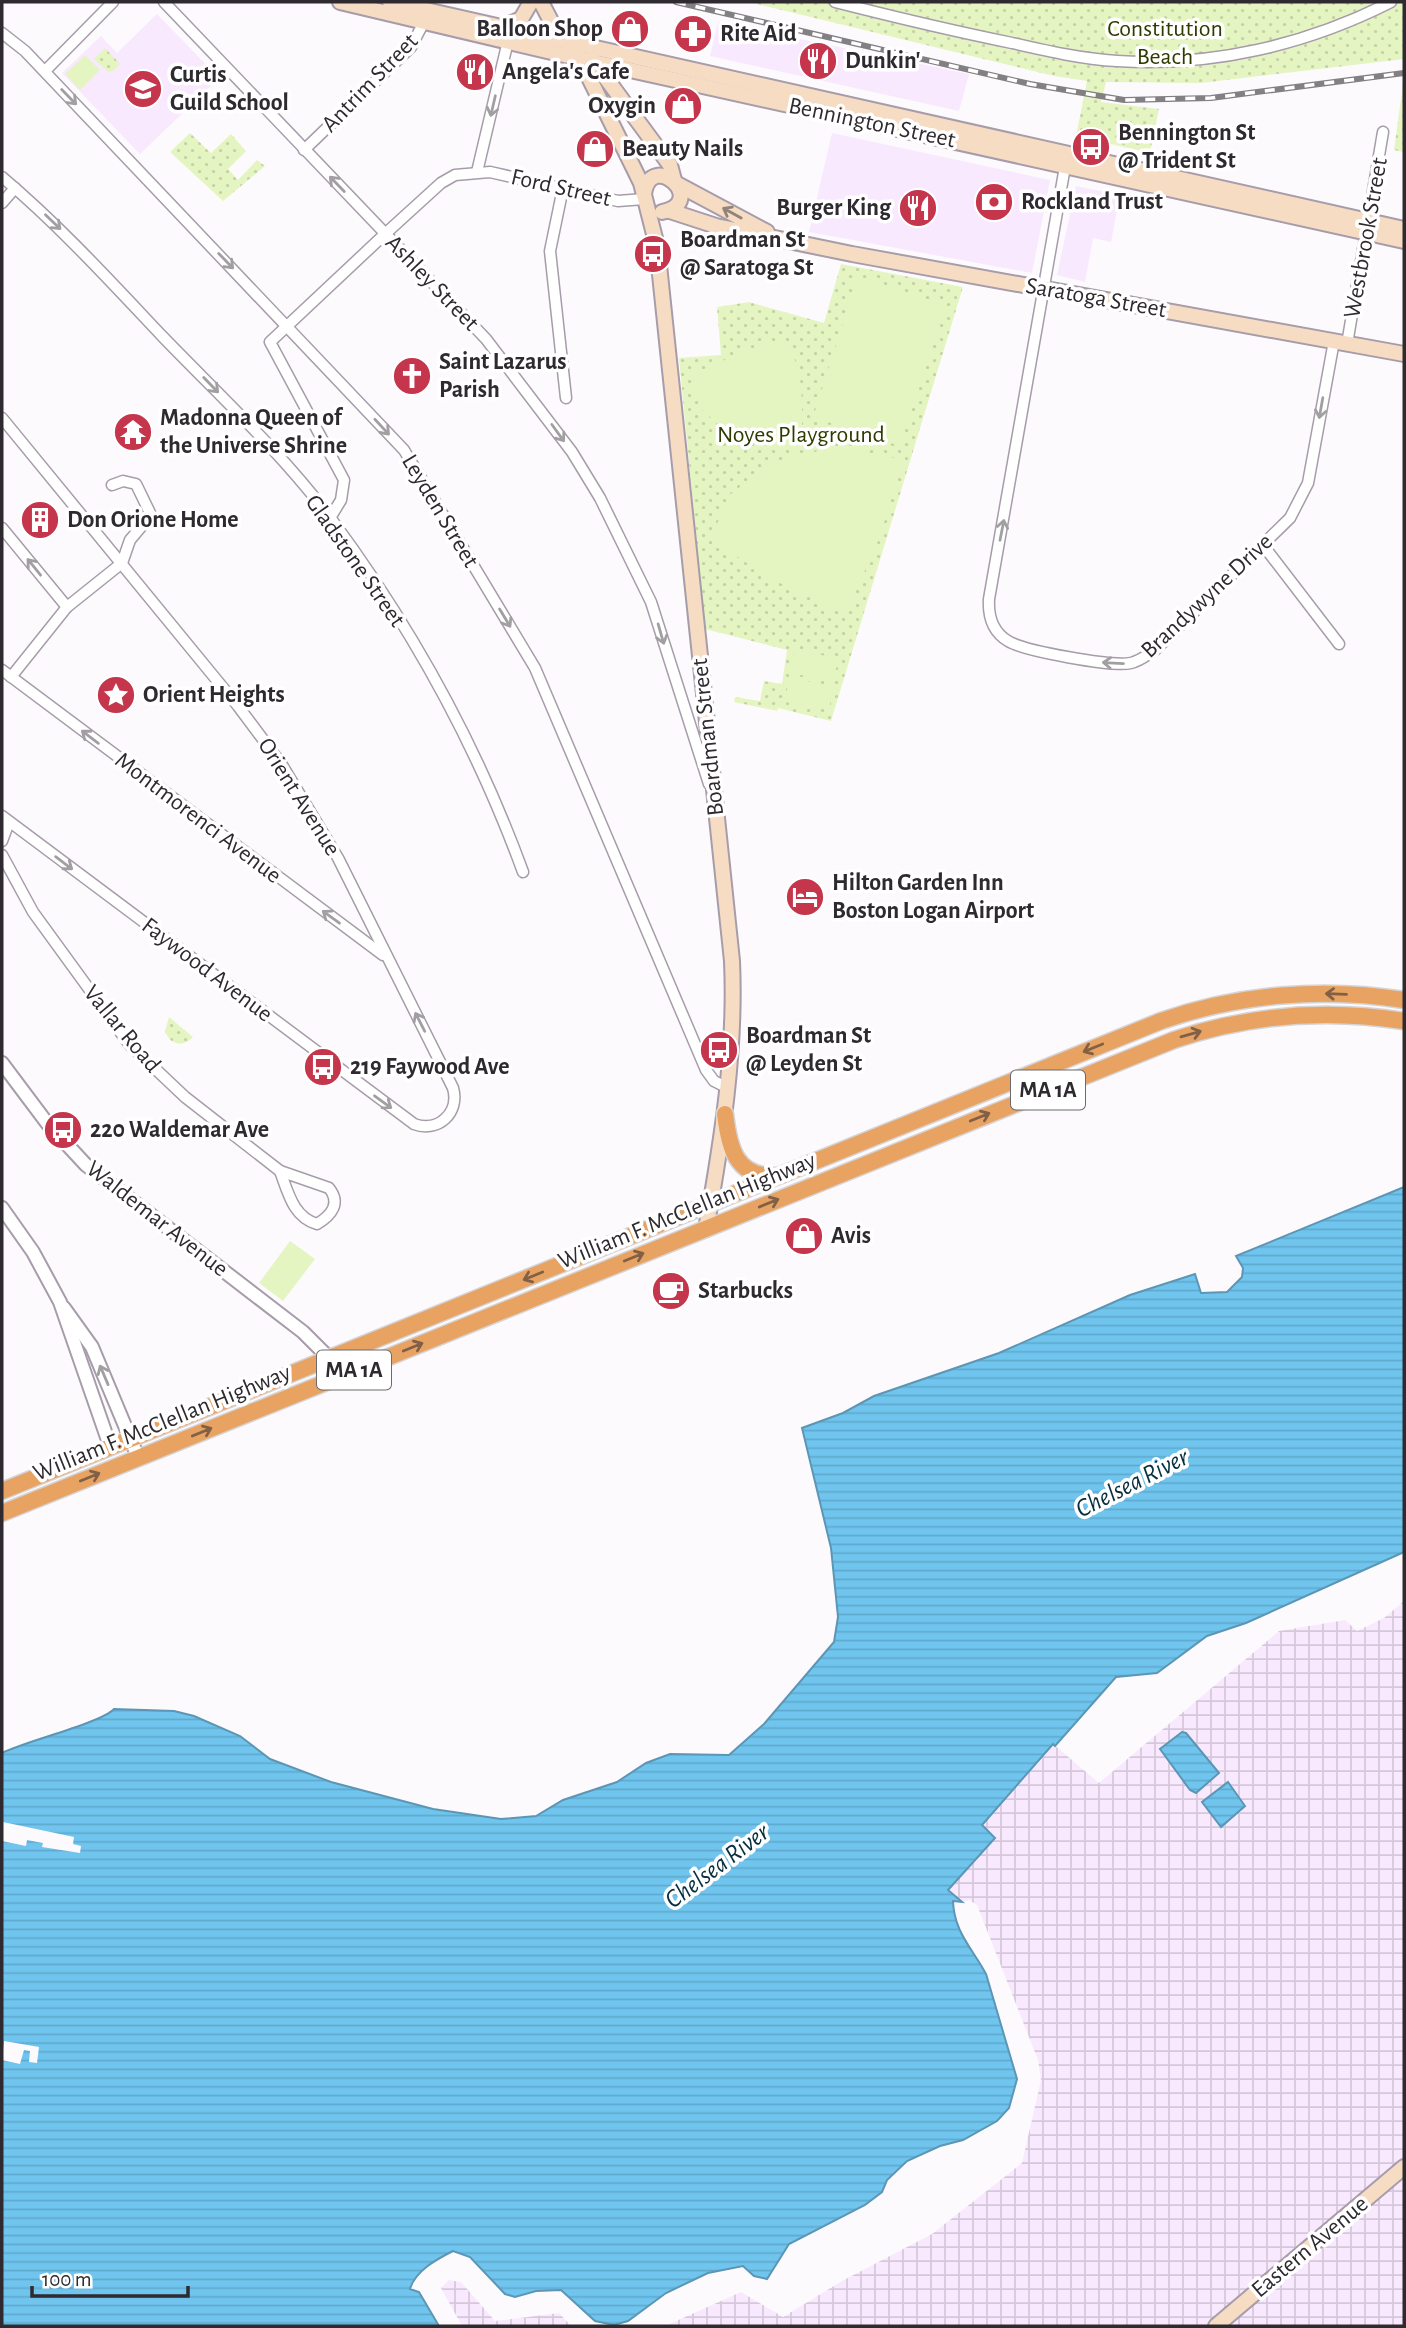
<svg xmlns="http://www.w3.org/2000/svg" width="1406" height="2328" font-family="'Alegreya Sans',sans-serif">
<defs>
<pattern id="industrial-grid" width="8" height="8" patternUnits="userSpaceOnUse" patternTransform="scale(1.75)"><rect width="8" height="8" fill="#f9e9fe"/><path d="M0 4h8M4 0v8" fill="none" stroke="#d6c8da"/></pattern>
<pattern id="grass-dots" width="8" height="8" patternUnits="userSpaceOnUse" patternTransform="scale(1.75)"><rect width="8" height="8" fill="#e5f5c1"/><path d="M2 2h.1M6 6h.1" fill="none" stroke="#c5d2a6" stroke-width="1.8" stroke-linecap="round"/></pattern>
<pattern id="water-rules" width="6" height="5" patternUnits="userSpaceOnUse" patternTransform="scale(1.75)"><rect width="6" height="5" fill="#70c5ef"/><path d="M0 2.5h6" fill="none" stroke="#61a9cd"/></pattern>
</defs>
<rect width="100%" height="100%" fill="#fdfafd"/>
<g fill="#f9e9fe">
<path d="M157,14l62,64 -79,76 -78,-81 39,-37 16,17z"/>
<path d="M718,22l251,52 -10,37 -249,-55z"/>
<path d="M832,133l218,47 -18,93 -223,-41z"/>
<path d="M1076,186l44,9 -9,47 -18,-4 -8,44 -28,-7z"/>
</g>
<g fill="url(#industrial-grid)">
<path d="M1404,1601v725h-739l76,-34 42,25 59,-36 90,-47 90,-71 19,-83 -3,-20 -61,-155 -8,-5 -7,2 -14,-12 47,-52 -13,-12 70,-83 47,40 180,-152 66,-11 12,11 27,-13z"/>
<path d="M449,2280l12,2 34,39 64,-8 12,13h-109l-21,-38z"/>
</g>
<g fill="url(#grass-dots)">
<path d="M749,2h655v57l-203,24 -95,-1 -5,20 58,7 -9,44 -74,-17 11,-55 -33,-5z"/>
<path d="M105,48l15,16 -8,8 -5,-1 -13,-12z"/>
<path d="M1404,77v75l-10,-2z"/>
<path d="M190,133l21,20 20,-19 15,17 -18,18 10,11 19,-20 8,6 -42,35 -53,-49z"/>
<path d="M841,264l122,23 -132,434 -53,-13 -1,3 -43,-9 1,-5 25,4 4,-20 18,3 5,-34 -82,-21 -26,-271 42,-3 -4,-48 32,-5 75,21z"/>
<path d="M169,1017l24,20c-10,11 -23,8 -28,-6z"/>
</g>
<g fill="#e5f5c1">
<path d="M85,55l15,15 -20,20 -15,-16z"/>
<path d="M858,277l87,29 -45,140 -87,-29z"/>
<path d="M781,341c27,20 20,74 21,105l-31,1 -41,-12 -31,-28 -8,-32 51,-23z"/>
<path d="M839,446l64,14 -23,76 -32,73 -9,3 -63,-31 -65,-41 17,-44 45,-34z"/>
<path d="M794,650l44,8 -4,23 -44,-8z"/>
<path d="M789,678l44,8 -4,24 -44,-8z"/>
<path d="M290,1241l25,18 -32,42 -24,-18z"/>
</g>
<g fill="url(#water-rules)" stroke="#5c96b5" stroke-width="2">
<path d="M1404,1187v365l-158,71 -39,13 -50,37 -41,4 -61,69 -2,-2 -71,81 13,13 -47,52 14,12 -9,-1c1,31 19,47 33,73l31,105 -8,29 -12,13 -34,19 -23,6 -33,15 -20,19 -5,12 -17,13 -76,39 -22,35 -13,-3 -11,-10 -35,7 -42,20 -38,28 -14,4 -19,-4 -34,-31 -25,1 -21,6 -10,-3 -35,-37 -17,-6c-16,8 -38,20 -43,38l9,3 20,34h-437v-573c24,-12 99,-30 112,-44l60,2 20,5 46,20 30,23 61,23 102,27 68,10 35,-3 27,-16 54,-18 29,-19 24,-9 59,1 35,-31 70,-82 4,-25 -7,-69 -29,-120 41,-15 31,-17 125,-43 131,-58 65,-21 6,19 26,-1 15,-15 1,-9 -7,-12z"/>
<path d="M1182,1732l4,1 33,40 -23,20 -6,-3 -30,-41z"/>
<path d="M1228,1782l17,24 -24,21 -19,-25z"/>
</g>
<g fill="#fdfafd">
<path d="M3,1822l71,15 -1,7 8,2 -1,7 -38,-6 1,-4 -16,-3 -1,6 -24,-5z"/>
<path d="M4,2041l35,6 -2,16 -8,-1 1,-11 -6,-1 -4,14 -18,-4z"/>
</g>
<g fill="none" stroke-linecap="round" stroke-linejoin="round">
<g stroke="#a79caa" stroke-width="13">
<g id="minor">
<path d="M164,2l322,337 86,113 28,46 51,104 58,182"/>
<path d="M835,2c59,15 118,29 177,41 35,8 70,16 105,18 95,6 189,-16 274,-59"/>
<path d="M2,33l23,18 379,399 131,218 171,402 8,11 14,7"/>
<path d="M45,71l68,-69"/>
<path d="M304,150l107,-103 15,-29"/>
<path d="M1066,161l-77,438c-1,17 4,33 19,42 16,10 104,26 123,22 9,-2 16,-8 24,-13l135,-132 18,-35 26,-142"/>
<path d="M477,172l31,-131"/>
<path d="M2,177c58,49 109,105 161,160 57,59 120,117 169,183 80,108 145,226 191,352"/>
<path d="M563,188l-13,63 16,147"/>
<path d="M2,203l13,-15"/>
<path d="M1347,344l36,-212"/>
<path d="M2,418l236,288 44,59 56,93 115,230c7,25 -15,45 -39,36l-412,-308"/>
<path d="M330,518l11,-18 3,-20 -74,-138 115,-108 56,-51 14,-8 35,-3 128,29 26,-2"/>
<path d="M2,528l65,79"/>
<path d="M1263,545l76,99"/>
<path d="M2,670l381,285"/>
<path d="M11,677l56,-70 55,-44 8,-23 21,-25 -15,-31 -13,-3 -11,4"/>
<path d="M2,841l7,-19"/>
<path d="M2,855l31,57 96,132 56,53 95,74"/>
<path d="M280,1171l49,17c12,15 3,27 -12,36 -24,-7 -29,-32 -37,-53z"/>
</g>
</g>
<g stroke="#a79caa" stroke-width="16">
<g id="tertiary">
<path d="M2,1063l45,60 39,42 217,167 26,26"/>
<path d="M2,1208l31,44 27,50 50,144"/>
<path d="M64,1308l28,39 46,110"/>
</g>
</g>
<g stroke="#a79caa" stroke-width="18">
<g id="secondary">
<path d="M340,2l254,60 810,179"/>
<path d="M390,2l1014,227"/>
<path d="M541,2l12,23 20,20"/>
<path d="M503,27l18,-8 10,-17"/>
<path d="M573,45l68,138 16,63 75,715c4,91 -10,179 -26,268"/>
<path d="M592,59l78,106 4,15"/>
<path d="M677,184l90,48"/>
<path d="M644,194c7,-46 66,8 18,18"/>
<path d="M670,211l46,15 136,28 552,100"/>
<path d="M1216,2326l188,-159"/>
</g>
</g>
<g stroke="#d5d4d5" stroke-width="19">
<g id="trunk">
<path d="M725,1114c4,34 11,64 52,62"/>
<path d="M2,1491l1159,-470c78,-27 162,-34 243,-21"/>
<path d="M2,1513l1172,-473c74,-25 153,-31 230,-19"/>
</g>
</g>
<use href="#minor" stroke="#fff" stroke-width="10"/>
<use href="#tertiary" stroke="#fff" stroke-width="12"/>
<use href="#secondary" stroke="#f7dcc4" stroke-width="14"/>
<use href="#trunk" stroke="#e8a362" stroke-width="16"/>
<g stroke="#838084" stroke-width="6">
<path id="rail" d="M676,2l354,82 94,16 87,-2 193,-25"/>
</g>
<use href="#rail" stroke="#fff" stroke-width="3.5" stroke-dasharray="10" stroke-linecap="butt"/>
</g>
<defs><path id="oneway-shaft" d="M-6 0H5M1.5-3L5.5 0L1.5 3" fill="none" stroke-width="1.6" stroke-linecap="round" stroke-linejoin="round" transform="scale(1.75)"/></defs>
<g stroke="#a19fa1">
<use href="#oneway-shaft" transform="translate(69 97) rotate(46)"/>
<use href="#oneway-shaft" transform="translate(493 106) rotate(103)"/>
<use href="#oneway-shaft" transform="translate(337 184) rotate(-134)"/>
<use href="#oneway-shaft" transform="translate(53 222) rotate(44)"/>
<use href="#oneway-shaft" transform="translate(226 261) rotate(46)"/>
<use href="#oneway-shaft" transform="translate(211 385) rotate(46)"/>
<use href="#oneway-shaft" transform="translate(1321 408) rotate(100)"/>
<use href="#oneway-shaft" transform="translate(382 427) rotate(47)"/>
<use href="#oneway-shaft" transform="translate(558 433) rotate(54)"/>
<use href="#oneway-shaft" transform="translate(1002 530) rotate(-79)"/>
<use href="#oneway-shaft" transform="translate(34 567) rotate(-129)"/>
<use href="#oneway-shaft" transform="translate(505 618) rotate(59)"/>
<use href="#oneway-shaft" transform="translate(661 634) rotate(74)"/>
<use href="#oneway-shaft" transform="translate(1113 663) rotate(-177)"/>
<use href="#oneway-shaft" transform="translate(90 737) rotate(-143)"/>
<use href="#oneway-shaft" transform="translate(64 863) rotate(37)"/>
<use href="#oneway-shaft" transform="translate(331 917) rotate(-144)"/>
<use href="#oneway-shaft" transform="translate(420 1022) rotate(-117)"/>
<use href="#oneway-shaft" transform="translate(383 1102) rotate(36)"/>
<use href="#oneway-shaft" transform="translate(104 1375) rotate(-113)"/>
</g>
<use stroke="#92837a" href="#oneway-shaft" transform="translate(732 213) rotate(-151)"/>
<g stroke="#826046">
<use href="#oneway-shaft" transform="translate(1336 994) rotate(-178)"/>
<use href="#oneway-shaft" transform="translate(1191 1034) rotate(-16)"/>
<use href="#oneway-shaft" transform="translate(1093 1048) rotate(158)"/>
<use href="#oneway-shaft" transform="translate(980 1117) rotate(-22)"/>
<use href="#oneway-shaft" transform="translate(769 1203) rotate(-22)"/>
<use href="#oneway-shaft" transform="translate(634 1257) rotate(-22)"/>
<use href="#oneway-shaft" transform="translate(533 1276) rotate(158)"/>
<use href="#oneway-shaft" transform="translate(413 1347) rotate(-22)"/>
<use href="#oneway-shaft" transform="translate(202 1432) rotate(-22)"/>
<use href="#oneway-shaft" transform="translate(90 1477) rotate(-22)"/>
</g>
<defs>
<g id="shop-disc" transform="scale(2.0125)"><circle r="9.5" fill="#c5354b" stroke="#fff"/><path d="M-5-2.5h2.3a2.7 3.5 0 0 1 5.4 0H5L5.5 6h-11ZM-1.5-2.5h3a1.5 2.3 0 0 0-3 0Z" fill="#fff"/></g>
<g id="pharmacy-disc" transform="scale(2.0125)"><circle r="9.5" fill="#c5354b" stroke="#fff"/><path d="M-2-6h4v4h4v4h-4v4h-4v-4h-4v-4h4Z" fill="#fff"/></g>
<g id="restaurant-disc" transform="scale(2.0125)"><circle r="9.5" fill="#c5354b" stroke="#fff"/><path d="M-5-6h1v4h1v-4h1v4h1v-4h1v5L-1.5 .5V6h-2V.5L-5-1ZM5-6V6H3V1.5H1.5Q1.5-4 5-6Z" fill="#fff"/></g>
<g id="school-disc" transform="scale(2.0125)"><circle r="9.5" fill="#c5354b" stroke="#fff"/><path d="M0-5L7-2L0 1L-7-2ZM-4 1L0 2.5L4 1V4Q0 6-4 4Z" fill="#fff"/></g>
<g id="bus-disc" transform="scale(2.0125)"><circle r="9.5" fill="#c5354b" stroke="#fff"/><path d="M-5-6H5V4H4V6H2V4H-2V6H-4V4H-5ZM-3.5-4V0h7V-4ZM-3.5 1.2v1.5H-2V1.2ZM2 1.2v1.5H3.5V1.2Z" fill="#fff"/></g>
<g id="bank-disc" transform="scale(2.0125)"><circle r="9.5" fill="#c5354b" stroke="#fff"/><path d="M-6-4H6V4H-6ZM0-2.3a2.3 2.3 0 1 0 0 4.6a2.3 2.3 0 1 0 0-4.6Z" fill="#fff"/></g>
<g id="church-disc" transform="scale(2.0125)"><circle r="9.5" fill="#c5354b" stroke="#fff"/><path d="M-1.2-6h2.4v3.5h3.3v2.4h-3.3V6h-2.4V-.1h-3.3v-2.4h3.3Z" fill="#fff"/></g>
<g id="temple-disc" transform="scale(2.0125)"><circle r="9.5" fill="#c5354b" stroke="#fff"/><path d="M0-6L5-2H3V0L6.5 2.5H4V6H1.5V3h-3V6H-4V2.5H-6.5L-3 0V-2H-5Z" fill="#fff"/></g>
<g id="building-disc" transform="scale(2.0125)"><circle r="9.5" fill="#c5354b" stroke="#fff"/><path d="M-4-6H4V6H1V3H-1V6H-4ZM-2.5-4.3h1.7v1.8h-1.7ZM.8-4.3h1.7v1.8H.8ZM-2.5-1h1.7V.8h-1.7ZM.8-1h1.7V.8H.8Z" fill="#fff"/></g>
<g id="sight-disc" transform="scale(2.0125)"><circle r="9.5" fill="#c5354b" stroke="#fff"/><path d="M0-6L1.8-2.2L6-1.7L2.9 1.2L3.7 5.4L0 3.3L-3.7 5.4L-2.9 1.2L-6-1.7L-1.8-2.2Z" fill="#fff"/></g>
<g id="hotel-disc" transform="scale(2.0125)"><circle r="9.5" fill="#c5354b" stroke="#fff"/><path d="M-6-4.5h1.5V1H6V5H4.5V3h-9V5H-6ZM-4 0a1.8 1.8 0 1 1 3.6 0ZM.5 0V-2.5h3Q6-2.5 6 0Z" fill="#fff"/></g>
<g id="cafe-disc" transform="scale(2.0125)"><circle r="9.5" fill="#c5354b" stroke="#fff"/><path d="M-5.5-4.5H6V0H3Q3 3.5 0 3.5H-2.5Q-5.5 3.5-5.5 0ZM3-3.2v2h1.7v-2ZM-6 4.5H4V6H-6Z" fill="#fff"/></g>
</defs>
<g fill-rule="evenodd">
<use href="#shop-disc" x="630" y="29"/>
<use href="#pharmacy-disc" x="693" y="34"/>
<use href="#restaurant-disc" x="818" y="61"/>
<use href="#restaurant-disc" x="475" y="72"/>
<use href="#school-disc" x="143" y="89"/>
<use href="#shop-disc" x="683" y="106"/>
<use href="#bus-disc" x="1091" y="147"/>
<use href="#shop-disc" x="595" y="149"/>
<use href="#bank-disc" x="994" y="202"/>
<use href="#restaurant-disc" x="918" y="208"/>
<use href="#bus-disc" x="653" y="254"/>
<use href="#church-disc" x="412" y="376"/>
<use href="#temple-disc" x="133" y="432"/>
<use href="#building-disc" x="40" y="520"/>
<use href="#sight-disc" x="116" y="695"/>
<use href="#hotel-disc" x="805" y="897"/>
<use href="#bus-disc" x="719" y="1050"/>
<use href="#bus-disc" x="323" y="1067"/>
<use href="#bus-disc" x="63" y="1130"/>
<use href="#shop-disc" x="804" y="1236"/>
<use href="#cafe-disc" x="671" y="1291"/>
</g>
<g text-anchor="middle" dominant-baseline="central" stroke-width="7" stroke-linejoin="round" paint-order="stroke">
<g fill="#fff" stroke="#6d6a6d" stroke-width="2">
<rect x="1011" y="1070.5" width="74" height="39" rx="5"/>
<rect x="317" y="1350.5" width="74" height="39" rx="5"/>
</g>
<g font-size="23" font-weight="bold" fill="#2e2a2f">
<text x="1048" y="1090">MA 1A</text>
<text x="354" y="1370">MA 1A</text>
</g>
<g font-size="24" font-weight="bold" fill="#2e2a2f" stroke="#fff" text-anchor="start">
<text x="603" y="29" text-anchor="end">Balloon Shop</text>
<text x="720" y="34">Rite Aid</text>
<text x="845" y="61">Dunkin'</text>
<text x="502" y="72">Angela's Cafe</text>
<text x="170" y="75">Curtis<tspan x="170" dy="28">Guild School</tspan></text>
<text x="656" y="106" text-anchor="end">Oxygin</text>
<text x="1118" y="133">Bennington St<tspan x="1118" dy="28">@ Trident St</tspan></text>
<text x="622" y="149">Beauty Nails</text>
<text x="1021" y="202">Rockland Trust</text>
<text x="891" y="208" text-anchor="end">Burger King</text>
<text x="680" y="240">Boardman St<tspan x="680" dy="28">@ Saratoga St</tspan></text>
<text x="439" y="362">Saint Lazarus<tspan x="439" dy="28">Parish</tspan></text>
<text x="160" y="418">Madonna Queen of<tspan x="160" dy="28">the Universe Shrine</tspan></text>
<text x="67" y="520">Don Orione Home</text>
<text x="143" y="695">Orient Heights</text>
<text x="832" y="883">Hilton Garden Inn<tspan x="832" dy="28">Boston Logan Airport</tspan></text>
<text x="746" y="1036">Boardman St<tspan x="746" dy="28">@ Leyden St</tspan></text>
<text x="350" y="1067">219 Faywood Ave</text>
<text x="90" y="1130">220 Waldemar Ave</text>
<text x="831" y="1236">Avis</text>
<text x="698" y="1291">Starbucks</text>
</g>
<g font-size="24" fill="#2e3a00" stroke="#fff">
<text x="1165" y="29">Constitution<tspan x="1165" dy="28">Beach</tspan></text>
<text x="801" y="435">Noyes Playground</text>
</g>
<g font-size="24" fill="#2e2a2f" stroke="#fff">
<text transform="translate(370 83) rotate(-46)">Antrim Street</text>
<text transform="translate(872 123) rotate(12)">Bennington Street</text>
<text transform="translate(561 188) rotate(13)">Ford Street</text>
<text transform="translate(1366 238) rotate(-80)">Westbrook Street</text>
<text transform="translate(432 283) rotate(46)">Ashley Street</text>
<text transform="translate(1096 298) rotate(10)">Saratoga Street</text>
<text transform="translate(440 511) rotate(59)">Leyden Street</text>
<text transform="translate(355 561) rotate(55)">Gladstone Street</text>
<text transform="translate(1207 596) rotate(-43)">Brandywyne Drive</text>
<text transform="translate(708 737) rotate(-96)">Boardman Street</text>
<text transform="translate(299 797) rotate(58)">Orient Avenue</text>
<text transform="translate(198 818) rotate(37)">Montmorenci Avenue</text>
<text transform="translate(207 970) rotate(37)">Faywood Avenue</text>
<text transform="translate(122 1029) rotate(50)">Vallar Road</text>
<text transform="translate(687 1211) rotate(-22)">William F. McClellan Highway</text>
<text transform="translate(157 1219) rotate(38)">Waldemar Avenue</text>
<text transform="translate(162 1423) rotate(-22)">William F. McClellan Highway</text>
<text transform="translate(1310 2247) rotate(-40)">Eastern Avenue</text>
</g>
<g font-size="26" font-style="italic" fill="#072f40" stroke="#fff">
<text transform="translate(1132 1483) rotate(-27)">Chelsea River</text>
<text transform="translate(717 1866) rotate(-37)">Chelsea River</text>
</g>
</g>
<rect width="1406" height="2328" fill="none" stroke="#2e2a2f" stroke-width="7"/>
<path d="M32 2286v10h156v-10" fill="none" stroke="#2e2a2f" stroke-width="3.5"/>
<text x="42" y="2286" font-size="21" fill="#2e2a2f" stroke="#ffffff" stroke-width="5" paint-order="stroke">100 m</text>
</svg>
